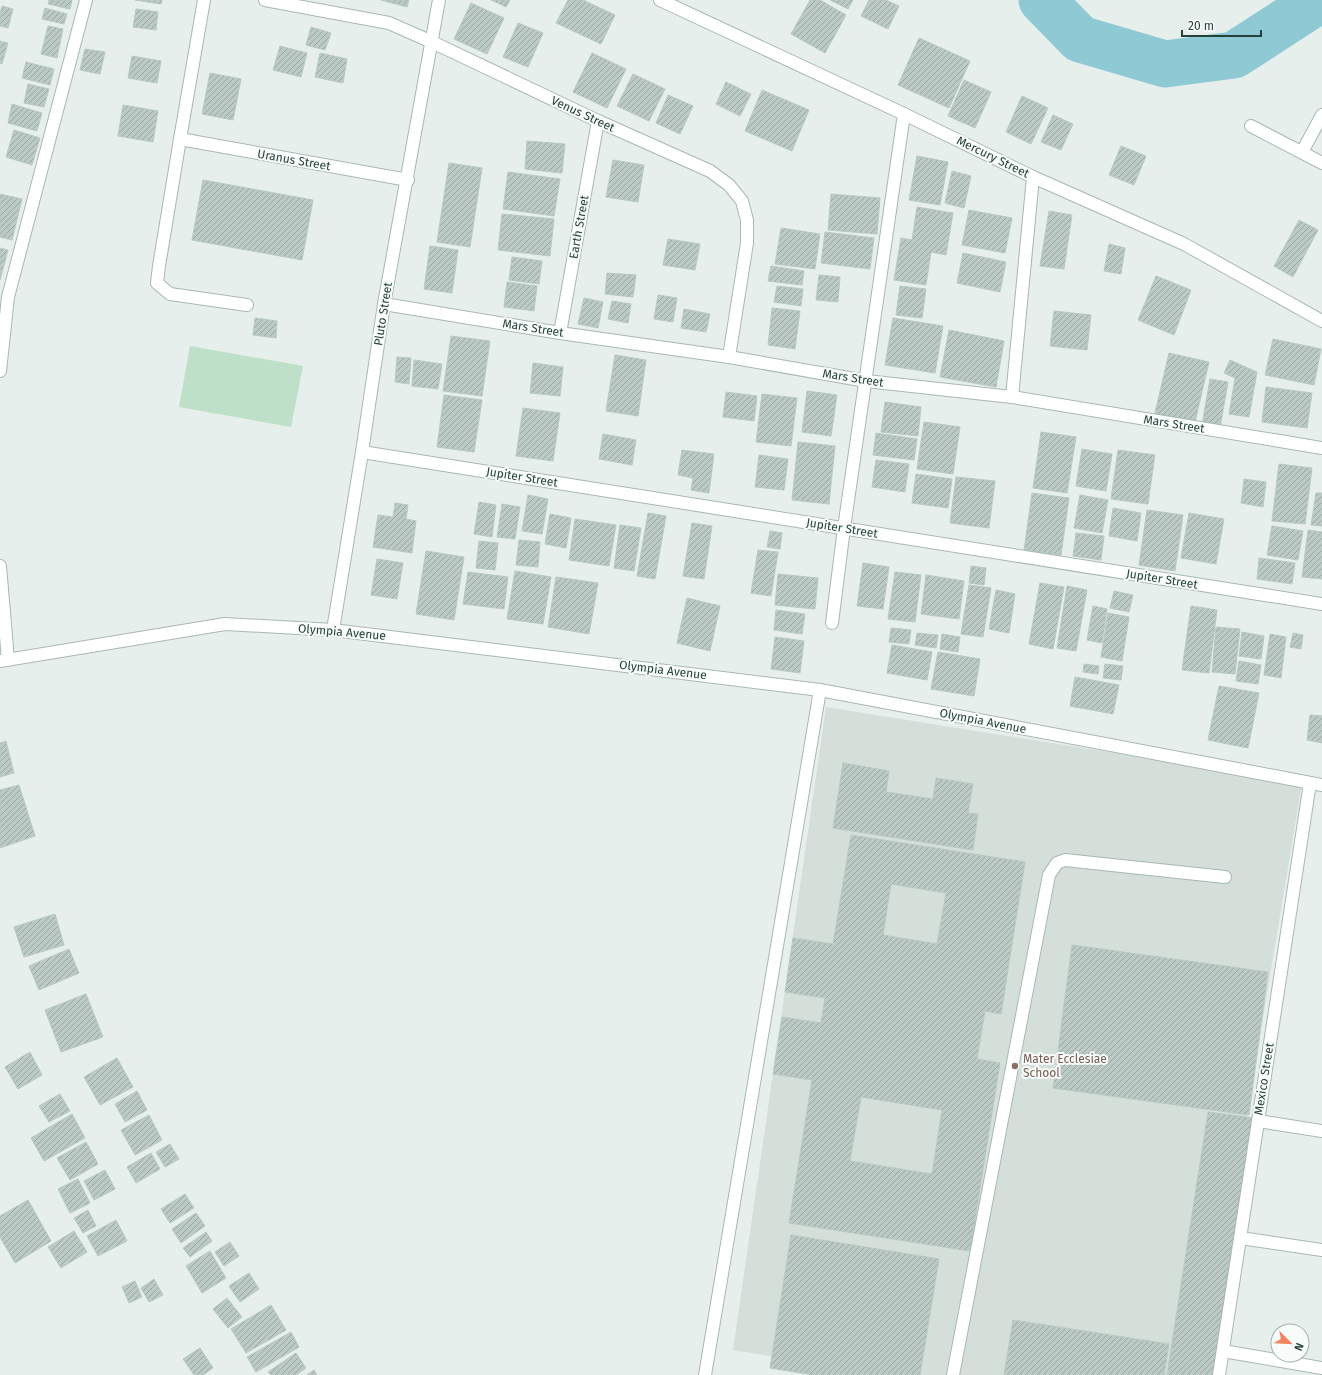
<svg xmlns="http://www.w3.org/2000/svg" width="1322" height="1375" font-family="'Fira Sans',sans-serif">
<defs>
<pattern id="building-hatch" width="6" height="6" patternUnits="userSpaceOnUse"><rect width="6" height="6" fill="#bbcac4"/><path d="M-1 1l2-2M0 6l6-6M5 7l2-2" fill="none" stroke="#98a6a0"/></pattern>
</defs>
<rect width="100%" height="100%" fill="#e6efeb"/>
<path fill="#d4dfda" d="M826,707l476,76 -98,592h-316l-155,-25z"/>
<path fill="#bfe0c8" d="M190,346l113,20 -12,61 -112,-20z"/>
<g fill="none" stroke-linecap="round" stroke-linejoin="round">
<path stroke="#8ec9d4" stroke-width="47" d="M1042,0l38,39 85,25 69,-9 85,-55"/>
</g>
<g fill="url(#building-hatch)" stroke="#b8c9c2" fill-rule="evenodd">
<path d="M49,0h23l-2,9 -22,-5z"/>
<path d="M135,0h27l-1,4z"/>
<path d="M381,0h28l-2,7z"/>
<path d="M491,0h19l-4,7z"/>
<path d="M568,0h15l32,15 -14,29 -45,-21z"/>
<path d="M810,0h10l26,15 -21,38 -34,-19z"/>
<path d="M830,0h23l-5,9z"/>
<path d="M869,0h17l13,6 -11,23 -27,-13z"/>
<path d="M471,3l33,15 -17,36 -33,-15z"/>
<path d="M2,6l11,3 -5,19 -8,-2v-13z"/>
<path d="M45,8l22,6 -3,10 -22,-5z"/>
<path d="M136,9l22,3 -2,18 -23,-3z"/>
<path d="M518,23l25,10 -15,34 -25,-10z"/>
<path d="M48,26l15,3 -6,29 -16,-4z"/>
<path d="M311,27l20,6 -6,17 -19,-5z"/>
<path d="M919,38l51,23 -21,47 -51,-23z"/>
<path d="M0,41l8,2 -6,21 -2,-1z"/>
<path d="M280,46l27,7 -6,24 -28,-7z"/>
<path d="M85,49l20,3 -5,22 -20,-4z"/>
<path d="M320,53l27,6 -4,24 -28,-6z"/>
<path d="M592,53l34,16 -19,39 -34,-16z"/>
<path d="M132,56l29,5 -4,22 -29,-5z"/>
<path d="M26,62l28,7 -4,16 -28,-7z"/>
<path d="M210,73l31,6 -8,41 -31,-6z"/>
<path d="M633,74l32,15 -16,32 -32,-15z"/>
<path d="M964,80l27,12 -16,36 -27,-12z"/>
<path d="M726,82l25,12 -11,22 -24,-12z"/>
<path d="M28,84l21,5 -5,18 -20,-4z"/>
<path d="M762,90l47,20 -17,41 -47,-20z"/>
<path d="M668,95l25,11 -13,28 -24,-11z"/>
<path d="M1022,96l26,12 -17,36 -25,-12z"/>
<path d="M12,104l30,9 -5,18 -29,-8z"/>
<path d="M123,105l35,6 -5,31 -35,-6z"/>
<path d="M1053,115l20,9 -12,26 -20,-8z"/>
<path d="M14,130l26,8 -8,27 -26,-8z"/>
<path d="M527,141l38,3 -3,29 -37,-4z"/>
<path d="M1121,146l25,10 -12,29 -25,-10z"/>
<path d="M917,156l31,6 -8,43 -31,-5z"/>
<path d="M613,160l31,5 -6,37 -32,-5z"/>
<path d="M449,163l33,5 -12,79 -33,-5z"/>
<path d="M952,171l19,5 -7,32 -19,-5z"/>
<path d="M508,172l52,7 -6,37 -51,-7z"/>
<path d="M203,180l110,20 -11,60 -110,-20z"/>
<path d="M0,194l22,5 -10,41 -12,-3z"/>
<path d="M831,194l49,4 -3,36 -49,-4z"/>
<path d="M917,207l36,6 -7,42 -15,-3 -5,33 -32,-5 7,-42 11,2z"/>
<path d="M969,210l43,8 -7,35 -43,-8z"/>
<path d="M1049,211l23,4 -8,54 -24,-3z"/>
<path d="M502,214l52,5 -4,37 -52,-6z"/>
<path d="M1299,220l19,10 -25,47 -19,-11z"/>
<path d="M781,228l39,6 -5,35 -40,-5z"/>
<path d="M825,232l49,6 -4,31 -49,-6z"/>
<path d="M668,239l32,5 -5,26 -32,-5z"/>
<path d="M1109,244l16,4 -4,26 -17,-3z"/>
<path d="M430,246l28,4 -6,43 -28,-4z"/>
<path d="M0,248l8,2 -8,30z"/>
<path d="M963,253l43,9 -6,30 -43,-9z"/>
<path d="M512,257l30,4 -3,23 -30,-4z"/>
<path d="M771,266l33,5 -2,14 -34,-4z"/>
<path d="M607,273l29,2 -3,22 -28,-3z"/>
<path d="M819,275l21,2 -2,25 -22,-2z"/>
<path d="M1156,276l35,14 -17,45 -36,-15z"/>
<path d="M507,282l30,4 -3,25 -30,-4z"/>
<path d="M777,286l26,3 -2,17 -27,-4z"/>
<path d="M900,286l26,3 -4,29 -26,-3z"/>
<path d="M658,295l19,3 -4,24 -19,-3z"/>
<path d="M584,298l19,4 -5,26 -20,-4z"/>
<path d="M612,301l19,3 -3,19 -20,-4z"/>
<path d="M772,308l28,3 -5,38 -27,-4z"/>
<path d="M684,309l26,5 -4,18 -25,-4z"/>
<path d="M1054,311l37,4 -4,35 -37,-4z"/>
<path d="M255,318l22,3 -1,17 -23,-3z"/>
<path d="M893,318l50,8 -8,47 -50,-8z"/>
<path d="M949,330l55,11 -8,46 -56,-10z"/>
<path d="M451,336l39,5 -8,55 -39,-5z"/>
<path d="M1273,339l48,10 -7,36 -49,-10z"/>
<path d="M1169,353l40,9 -15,64 -40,-9z"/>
<path d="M615,355l31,5 -8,56 -32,-5z"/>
<path d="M397,357l14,1 -2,26 -14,-2z"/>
<path d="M414,360l28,4 -4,25 -26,-3z"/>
<path d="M1230,360l27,12 -8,45 -20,-3 6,-36 -11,-5z"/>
<path d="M533,363l30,4 -3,29 -30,-3z"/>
<path d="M1210,379l18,3 -8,46 -18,-3z"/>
<path d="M1266,387l46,6 -5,35 -45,-6z"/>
<path d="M807,391l30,4 -6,41 -29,-4z"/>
<path d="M726,392l31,4 -3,25 -31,-4z"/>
<path d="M762,394l35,4 -6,48 -35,-4z"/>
<path d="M444,395l38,5 -8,52 -37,-5z"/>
<path d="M885,402l36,5 -3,29 -37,-4z"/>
<path d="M523,408l37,5 -7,48 -37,-5z"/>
<path d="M924,422l36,5 -7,47 -36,-5z"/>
<path d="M1041,432l35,5 -9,56 -34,-5z"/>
<path d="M876,433l41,6 -3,21 -41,-5z"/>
<path d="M603,434l33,6 -4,25 -33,-6z"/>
<path d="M798,442l37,4 -6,58 -37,-4z"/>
<path d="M1082,449l30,5 -6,37 -30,-5z"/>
<path d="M682,450l32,4 -5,39 -18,-3 2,-12 -15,-3z"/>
<path d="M1118,450l37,5 -7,49 -37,-5z"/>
<path d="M759,455l29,4 -4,31 -29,-3z"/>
<path d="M876,460l33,4 -4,28 -33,-5z"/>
<path d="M1279,464l33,4 -7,56 -33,-3z"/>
<path d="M916,474l36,5 -4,29 -36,-5z"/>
<path d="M956,477l39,4 -6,47 -39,-5z"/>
<path d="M1244,479l22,3 -3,25 -22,-4z"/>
<path d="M1032,493l37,5 -8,57 -37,-5z"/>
<path d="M1316,493h6v33l-11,-1z"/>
<path d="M528,495l20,4 -6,35 -20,-3z"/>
<path d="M1080,495l28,5 -6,33 -28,-5z"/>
<path d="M479,502l17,3 -4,32 -18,-3z"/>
<path d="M395,503l13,2 -2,14 10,2 -4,32 -39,-6 5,-32 15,2z"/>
<path d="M502,504l18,3 -5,32 -18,-2z"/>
<path d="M1113,508l28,5 -4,28 -28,-5z"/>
<path d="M1147,510l36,5 -8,56 -36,-6z"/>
<path d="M648,513l18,3 -11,63 -18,-3z"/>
<path d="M1189,513l35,6 -8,45 -35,-6z"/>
<path d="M550,514l21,4 -5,30 -21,-4z"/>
<path d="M575,519l41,6 -7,41 -40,-6z"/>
<path d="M692,523l20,3 -8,53 -21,-3z"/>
<path d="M620,525l21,3 -7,43 -20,-3z"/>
<path d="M1272,526l31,5 -5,29 -31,-5z"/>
<path d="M1308,530l14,2v47l-20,-2z"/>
<path d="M770,531l12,2 -2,16 -13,-2z"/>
<path d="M1076,533l28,3 -3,24 -28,-4z"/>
<path d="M519,540l21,2 -2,25 -22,-2z"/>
<path d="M479,541l19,2 -3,27 -19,-2z"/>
<path d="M758,550l20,2 -7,44 -20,-3z"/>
<path d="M426,551l38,6 -10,63 -38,-6z"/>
<path d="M1259,558l36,5 -3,21 -35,-5z"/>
<path d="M377,559l26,4 -6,36 -26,-4z"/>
<path d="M863,563l26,4 -6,42 -26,-3z"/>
<path d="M971,566l15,2 -2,17 -15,-2z"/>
<path d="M515,571l36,6 -8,47 -36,-5z"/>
<path d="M468,572l40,5 -4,32 -41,-5z"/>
<path d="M895,572l26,3 -6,47 -27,-3z"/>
<path d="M778,574l40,4 -3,31 -40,-4z"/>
<path d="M926,575l38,6 -5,38 -38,-5z"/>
<path d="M556,577l42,6 -9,51 -41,-7z"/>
<path d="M1040,583l24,4 -11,62 -24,-5z"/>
<path d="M969,585l22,3 -8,49 -22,-3z"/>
<path d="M1067,586l20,4 -11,61 -19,-3z"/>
<path d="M996,590l19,4 -6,39 -20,-4z"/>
<path d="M1114,591l19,4 -4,17 -19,-4z"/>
<path d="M687,598l33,8 -10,45 -33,-8z"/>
<path d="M1093,606l14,3 -5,34 -15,-3z"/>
<path d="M1191,606l26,4 -8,63 -27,-3z"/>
<path d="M776,610l29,4 -3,20 -28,-4z"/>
<path d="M1108,613l21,4 -7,44 -21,-4z"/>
<path d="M1216,627l24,2 -5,45 -23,-2z"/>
<path d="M891,628l20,2 -2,14 -20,-2z"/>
<path d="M1242,632l22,4 -3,23 -22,-3z"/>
<path d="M917,633l21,2 -2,13 -21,-3z"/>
<path d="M1293,633l10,2 -2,14 -11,-2z"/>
<path d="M942,634l18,3 -2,15 -18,-3z"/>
<path d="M1270,634l16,3 -5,41 -17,-3z"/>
<path d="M775,637l29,4 -4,32 -29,-4z"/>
<path d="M892,645l40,7 -5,28 -40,-7z"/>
<path d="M938,652l42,7 -6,37 -43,-7z"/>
<path d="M1239,661l22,4 -3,19 -22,-3z"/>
<path d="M1084,664l15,2 -1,8 -15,-2z"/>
<path d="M1105,664l18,2 -2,14 -18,-2z"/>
<path d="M1075,677l44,8 -6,29 -43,-8z"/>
<path d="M1219,686l40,7 -11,55 -40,-8z"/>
<path d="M1310,715l12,1v27l-15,-3z"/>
<path d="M6,741l8,32 -14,4v-34z"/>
<path d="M843,763l46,8 -3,21 47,7 3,-21 37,6 -5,29 10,1 -5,36 -140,-22z"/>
<path d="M19,785l16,51 -35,12v-58z"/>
<path d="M851,835l174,27 -24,152 -16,-3 -8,48 23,4 -30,188 -181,-28 23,-143 -39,-6 9,-57 39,6 4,-25 -40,-6 8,-54 40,6zM891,884l55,9 -9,51 -54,-9zM861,1097l81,13 -10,64 -82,-13z"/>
<path d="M55,914l9,31 -40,12 -10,-30z"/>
<path d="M1072,945l196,27 -19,143 -196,-27z"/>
<path d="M69,949l10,24 -40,17 -10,-24z"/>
<path d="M86,994l17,43 -42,15 -16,-42z"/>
<path d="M30,1052l12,23 -24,14 -13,-22z"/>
<path d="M117,1058l16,29 -33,18 -16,-28z"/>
<path d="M137,1091l10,19 -22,12 -10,-18z"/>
<path d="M60,1094l10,17 -21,11 -10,-16z"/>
<path d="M1208,1112l46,6 -39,257h-48z"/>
<path d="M72,1114l13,24 -41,23 -13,-23z"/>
<path d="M149,1115l13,25 -27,15 -14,-25z"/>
<path d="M86,1142l12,22 -28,16 -13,-22z"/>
<path d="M170,1144l9,15 -14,8 -9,-15z"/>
<path d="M151,1153l9,16 -24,14 -9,-16z"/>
<path d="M105,1170l10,19 -21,11 -10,-19z"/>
<path d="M78,1179l12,24 -20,10 -12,-24z"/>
<path d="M185,1194l9,14 -24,15 -9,-14z"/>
<path d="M28,1200l23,41 -36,22 -15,-26v-21z"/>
<path d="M88,1210l8,16 -13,7 -9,-15z"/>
<path d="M196,1213l9,13 -24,17 -9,-14z"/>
<path d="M116,1220l11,21 -29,15 -11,-20z"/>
<path d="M74,1231l13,21 -26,16 -13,-21z"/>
<path d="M206,1232l6,9 -22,16 -7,-9z"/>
<path d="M791,1235l148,24 -19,116h-107l-43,-7z"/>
<path d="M230,1242l9,14 -15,10 -9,-14z"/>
<path d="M210,1251l16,27 -24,15 -16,-27z"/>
<path d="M249,1273l10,16 -19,13 -11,-16z"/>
<path d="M154,1279l9,16 -14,7 -8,-14z"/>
<path d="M135,1281l7,16 -13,6 -7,-16z"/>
<path d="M227,1298l15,19 -14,11 -15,-19z"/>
<path d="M271,1305l15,25 -40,23 -15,-24z"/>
<path d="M1013,1320l156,24 -5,31h-160z"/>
<path d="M291,1332l8,15 -43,25 -9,-15z"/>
<path d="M200,1348l13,20 -10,7h-9l-11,-16z"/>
<path d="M296,1353l10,15 -10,7h-25l-3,-3z"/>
<path d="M314,1370l3,5h-10z"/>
</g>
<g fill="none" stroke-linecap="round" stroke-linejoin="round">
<g stroke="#a8b8b2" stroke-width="14">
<g id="lane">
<path d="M180,139l-21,127 -2,17 13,11 77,11"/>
<path d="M953,1375l96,-500 8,-12 8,-3 160,17"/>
</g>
</g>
<g stroke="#a8b8b2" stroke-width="14">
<g id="street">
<path d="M204,0l-24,139 228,41"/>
<path d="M265,0l124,23 43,19 166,79 112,50 19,14 13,16 5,19v23l-18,114"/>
<path d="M660,0l244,114 129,63 151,67 138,77"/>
<path d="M1251,126l71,37"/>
<path d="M1302,152l20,-37"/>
<path d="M384,304l176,29 169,24 137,24 146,16 310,51"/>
<path d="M560,333l38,-212"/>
<path d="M0,371l8,-74 78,-297"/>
<path d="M1012,397l21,-220"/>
<path d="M362,452l960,152"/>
<path d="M0,566l8,94"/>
<path d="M832,623l12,-95 60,-414"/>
<path d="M333,630l29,-178 22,-148 55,-304"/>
<path d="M0,661l225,-37 108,6 487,60 502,95"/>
<path d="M1258,1121l64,10"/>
<path d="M1240,1238l82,12"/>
<path d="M1223,1351l99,17"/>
<path d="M705,1375l115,-685"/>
<path d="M1219,1375l91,-592"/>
</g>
</g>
<use href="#lane" stroke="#fff" stroke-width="12"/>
<use href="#street" stroke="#fff" stroke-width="12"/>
</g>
<circle fill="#8d6e63" stroke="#f7fbf9" stroke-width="1.5" cx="1015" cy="1066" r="4"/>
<g text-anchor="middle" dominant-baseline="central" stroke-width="4" stroke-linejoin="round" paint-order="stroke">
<g font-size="12" fill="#24423a" stroke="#f7fbf9">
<text transform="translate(583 114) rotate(25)">Venus Street</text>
<text transform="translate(993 157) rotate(26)">Mercury Street</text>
<text transform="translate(294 160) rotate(10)">Uranus Street</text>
<text transform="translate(579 227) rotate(-80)">Earth Street</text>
<text transform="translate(383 314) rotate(-81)">Pluto Street</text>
<text transform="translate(533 328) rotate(9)">Mars Street</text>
<text transform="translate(853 378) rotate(9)">Mars Street</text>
<text transform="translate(1174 424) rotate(9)">Mars Street</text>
<text transform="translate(522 477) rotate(9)">Jupiter Street</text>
<text transform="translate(842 528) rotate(9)">Jupiter Street</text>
<text transform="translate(1162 579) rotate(9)">Jupiter Street</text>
<text transform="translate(342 632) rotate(5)">Olympia Avenue</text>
<text transform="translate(663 670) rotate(7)">Olympia Avenue</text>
<text transform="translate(983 721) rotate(11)">Olympia Avenue</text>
<text transform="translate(1264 1079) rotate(-81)">Mexico Street</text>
</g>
<g font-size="12" fill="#785e54" stroke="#f7fbf9" text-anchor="start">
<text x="1023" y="1059">Mater Ecclesiae<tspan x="1023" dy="14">School</tspan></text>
</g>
</g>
<g transform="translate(1290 1343) rotate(114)"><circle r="19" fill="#f7fbf9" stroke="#a3b1ad"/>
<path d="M0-3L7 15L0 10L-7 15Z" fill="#f4845f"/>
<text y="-6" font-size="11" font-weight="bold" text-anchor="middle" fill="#24423a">N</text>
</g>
<path d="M1182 30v6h79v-6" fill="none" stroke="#24423a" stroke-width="2"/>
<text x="1188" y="30" font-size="12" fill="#24423a" stroke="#f7fbf9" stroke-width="3" paint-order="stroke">20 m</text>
</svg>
